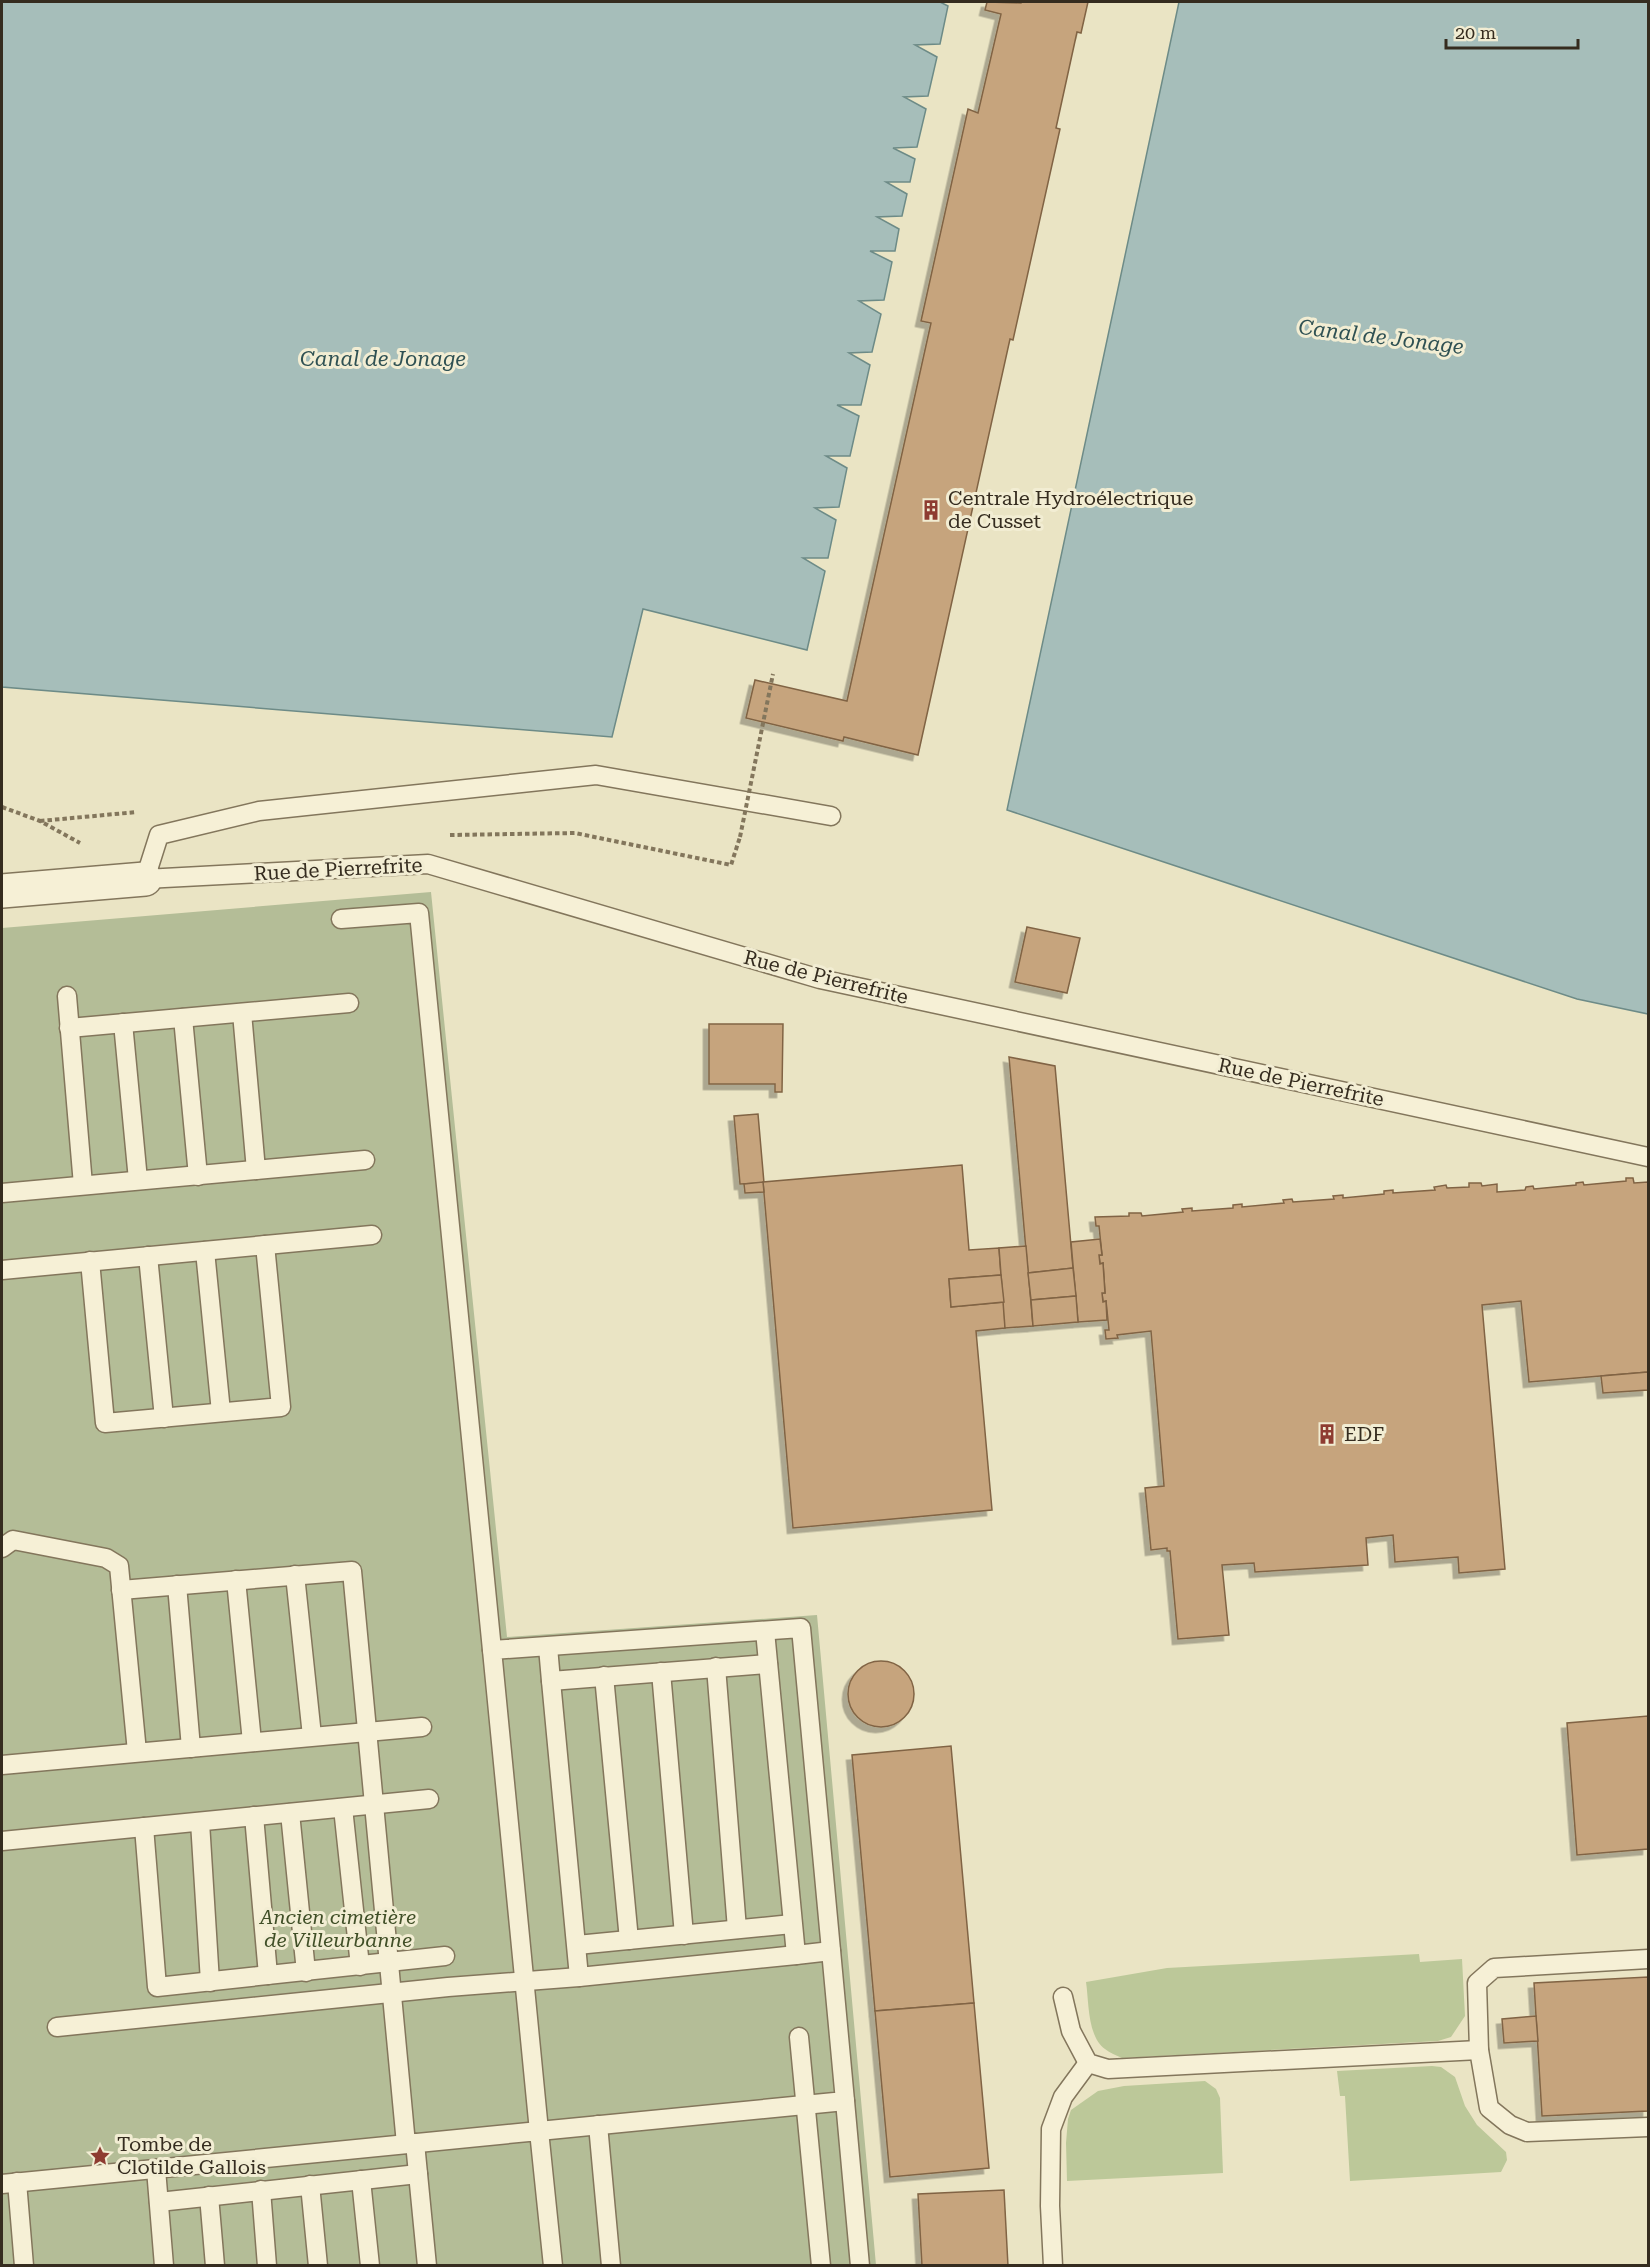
<svg xmlns="http://www.w3.org/2000/svg" width="1650" height="2267" font-family="'Roboto Serif',serif">
<defs>
<filter id="shadow"><feDropShadow dx="-5.5" dy="5.5" stdDeviation="0" flood-color="#0004"/></filter>
</defs>
<rect width="100%" height="100%" fill="#eae4c4"/>
<g fill="#bcc899">
<path d="M1419,1954l1,8 42,-3 3,57 -14,21 -13,4 -316,17c-6,-3 -12,-5 -17,-9 -18,-13 -16,-48 -19,-67l81,-14z"/>
<path d="M1432,2066l9,1 14,10 10,29 12,19 29,27 1,8 -6,12 -151,9 -5,-85h-5l-3,-25z"/>
<path d="M1205,2081l11,8 4,9 3,75 -156,8 -1,-38 2,-24 3,-9 27,-19 26,-5z"/>
</g>
<path fill="#b4bd97" d="M431,892l76,745 310,-22 59,650 -874,1v-1338z"/>
<g fill="#a6beba" stroke="#6d8b87" stroke-width="1.5">
<path d="M2,2h938l8,4 -8,38 -25,1 22,12 -9,39 -24,1 22,12 -9,38 -24,1 22,11 -5,23h-24l21,12 -5,22 -25,1 22,12 -4,22h-25l22,11 -8,38 -25,1 22,13 -9,38 -23,1 21,12 -9,40h-24l22,11 -9,40h-24l21,12 -8,39 -24,1 21,12 -8,38h-25l22,13 -18,79 -164,-41 -31,128 -610,-50z"/>
<path d="M1179,2h469v1012l-71,-15 -570,-189z"/>
</g>
<g fill="#c6a47d" stroke="#816444" stroke-width="1.5" filter="url(#shadow)">
<path d="M987,2l34,1 1,-1h66l-7,31 -4,-1 -21,96 4,1 -47,211 -3,-1 -92,416 -74,-18 -1,4 -97,-23 9,-38 92,21 84,-378 -10,-2 47,-212 10,4 23,-99 -16,-4z"/>
<path d="M1027,927l53,11 -13,55 -52,-11z"/>
<path d="M709,1024h74l-1,68h-7v-8h-66z"/>
<path d="M1009,1057l46,9 18,202 -45,5z"/>
<path d="M758,1114l6,69 -24,1 -6,-68z"/>
<path d="M962,1165l7,85 30,-2 2,27 -52,4 2,28 53,-5 1,26 -29,3 16,179 -199,18 -30,-346z"/>
<path d="M1626,1178h7l1,5 14,-1v190l-119,10 -8,-81 -39,4 23,264 -46,4 -1,-16 -63,5 -2,-27 -27,3 2,27 -113,7 -1,-9 -32,2 7,70 -51,4 -8,-88h-3v-3l-16,2 -6,-62 19,-2 -13,-155 -34,4 1,3 -12,1 -1,-9h4l-3,-29 -3,1 -1,-9h3l-2,-30 -3,1 -1,-9h3l-3,-29h-3l-1,-9 34,-1v-3h12l1,3 41,-4 -1,-3 10,-1v3l41,-3v-3l9,-1v3l42,-4 -1,-3 9,-1 1,3 41,-3 -1,-3 10,-1v3l41,-4v-3l9,-1v3l42,-3 -1,-3 12,-2 1,3 22,-1v-4h12l1,3 15,-2v8l28,-2 1,-3 7,-1 1,3 42,-4v-2l7,-1 1,3 42,-4z"/>
<path d="M763,1182l1,10 -19,1 -1,-9z"/>
<path d="M1100,1239l2,16h-3l1,9 3,-1 2,30h-3l1,9 3,-1 1,19 -29,2 -7,-80z"/>
<path d="M1026,1246l7,80 -28,2 -6,-80z"/>
<path d="M1073,1268l3,28 -45,4 -3,-27z"/>
<path d="M1001,1275l3,27 -53,5 -2,-28z"/>
<path d="M1076,1296l2,26 -45,4 -2,-26z"/>
<path d="M1648,1372v18l-45,3 -2,-17z"/>
<circle cx="881" cy="1694" r="33"/>
<path d="M1648,1716v133l-71,6 -10,-132z"/>
<path d="M951,1746l23,257 -99,8 -23,-256z"/>
<path d="M1648,1977v134l-106,5 -8,-133z"/>
<path d="M974,2003l15,165 -99,9 -15,-166z"/>
<path d="M1536,2016l2,25 -34,2 -2,-24z"/>
<path d="M1004,2190l4,76h-86l-4,-72z"/>
</g>
<g fill="none" stroke-linecap="round" stroke-linejoin="round">
<g stroke="#83765c" stroke-width="21">
<g id="service">
<path d="M831,816l-235,-41 -337,36 -100,24 -14,44 283,-15 392,115 828,178"/>
<path d="M341,919l78,-6 73,737"/>
<path d="M67,996l16,189"/>
<path d="M242,1013l14,157"/>
<path d="M183,1018l15,158"/>
<path d="M123,1023l15,157"/>
<path d="M69,1028l280,-25"/>
<path d="M2,1193l363,-33"/>
<path d="M205,1251l16,161"/>
<path d="M148,1256l16,162"/>
<path d="M90,1261l15,162 176,-16 -16,-162"/>
<path d="M2,1270l370,-35"/>
<path d="M2,1548l11,-8 93,18 13,8 18,186"/>
<path d="M295,1575l17,161"/>
<path d="M236,1580l16,162"/>
<path d="M177,1585l14,163"/>
<path d="M121,1590l231,-19 54,573"/>
<path d="M801,1628l44,473 -306,30 -47,-481z"/>
<path d="M765,1631l31,324 35,-4"/>
<path d="M548,1647l3,34 217,-17"/>
<path d="M716,1667l21,262"/>
<path d="M661,1672l23,263"/>
<path d="M604,1676l25,264"/>
<path d="M551,1681l28,296 217,-22"/>
<path d="M2,1765l420,-38"/>
<path d="M343,1808l17,158"/>
<path d="M290,1813l16,159"/>
<path d="M254,1816l14,159"/>
<path d="M200,1822l10,160"/>
<path d="M144,1827l13,160 288,-31"/>
<path d="M2,1841l427,-42"/>
<path d="M577,1945l215,-21"/>
<path d="M1648,1959l-154,9 -17,15 2,67 10,58 21,17 17,7 121,-5"/>
<path d="M1063,1997l8,34 17,32 20,6 371,-19"/>
<path d="M57,2027l391,-40 131,-10"/>
<path d="M799,2037l22,229"/>
<path d="M845,2101l15,165"/>
<path d="M598,2125l13,141"/>
<path d="M415,2143l12,123"/>
<path d="M156,2169l8,97"/>
<path d="M361,2180l9,86"/>
<path d="M17,2182l7,84"/>
<path d="M2,2184l537,-53 14,135"/>
<path d="M310,2185l8,81"/>
<path d="M261,2190l6,76"/>
<path d="M209,2196l6,70"/>
<path d="M159,2202l259,-28"/>
<path d="M1053,2266l-3,-60 1,-77 12,-32 25,-34"/>
</g>
</g>
<g stroke="#83765c" stroke-width="36">
<path id="minor" d="M2,891l143,-12"/>
</g>
<g stroke="#83765c" stroke-width="4" stroke-dasharray="4.5 3" stroke-linecap="butt">
<path d="M2,807l38,14 40,22"/>
<path d="M40,821l97,-9"/>
<path d="M450,835l125,-2 156,32 9,-28"/>
</g>
<use href="#service" stroke="#f6f0d6" stroke-width="18"/>
<use href="#minor" stroke="#f6f0d6" stroke-width="33"/>
<path stroke="#83765c" stroke-width="4" stroke-dasharray="4.5 3" stroke-linecap="butt" d="M740,837l33,-163"/>
</g>
<defs>
<g id="building-bare" transform="scale(1.62)"><path d="M-4-6H4V6H1V3H-1V6H-4ZM-2.5-4.3h1.7v1.8h-1.7ZM.8-4.3h1.7v1.8H.8ZM-2.5-1h1.7V.8h-1.7ZM.8-1h1.7V.8H.8Z" fill="#8e3c31" stroke="#f2edd3" stroke-width="2.5" paint-order="stroke"/></g>
<g id="sight-bare" transform="scale(1.62)"><path d="M0-6L1.8-2.2L6-1.7L2.9 1.2L3.7 5.4L0 3.3L-3.7 5.4L-2.9 1.2L-6-1.7L-1.8-2.2Z" fill="#8e3c31" stroke="#f2edd3" stroke-width="2.5" paint-order="stroke"/></g>
</defs>
<g fill-rule="evenodd">
<use href="#building-bare" x="931" y="510"/>
<use href="#building-bare" x="1327" y="1434"/>
<use href="#sight-bare" x="100" y="2156"/>
</g>
<g text-anchor="middle" dominant-baseline="central" stroke-width="6" stroke-linejoin="round" paint-order="stroke">
<g font-size="20" fill="#352c1f" stroke="#f2edd3" text-anchor="start">
<text x="948" y="498">Centrale Hydroélectrique<tspan x="948" dy="23">de Cusset</tspan></text>
<text x="1344" y="1434">EDF</text>
<text x="117" y="2144">Tombe de<tspan x="117" dy="23">Clotilde Gallois</tspan></text>
</g>
<g font-size="20" fill="#352c1f" stroke="#f2edd3">
<text transform="translate(338 869) rotate(-3)">Rue de Pierrefrite</text>
<text transform="translate(826 977) rotate(14)">Rue de Pierrefrite</text>
<text transform="translate(1301 1082) rotate(12)">Rue de Pierrefrite</text>
</g>
<g font-size="20" font-style="italic" fill="#404f27" stroke="#f2edd3">
<text x="338" y="1917">Ancien cimetière<tspan x="338" dy="23">de Villeurbanne</tspan></text>
</g>
<g font-size="21" font-style="italic" fill="#2f5153" stroke="#f2edd3">
<text transform="translate(1381 337) rotate(7)">Canal de Jonage</text>
<text x="383" y="359">Canal de Jonage</text>
</g>
</g>
<rect width="1650" height="2267" fill="none" stroke="#352c1f" stroke-width="6"/>
<path d="M1446 39v9h132v-9" fill="none" stroke="#352c1f" stroke-width="3"/>
<text x="1455" y="39" font-size="18" fill="#352c1f" stroke="#f2edd3" stroke-width="4.5" paint-order="stroke">20 m</text>
</svg>
